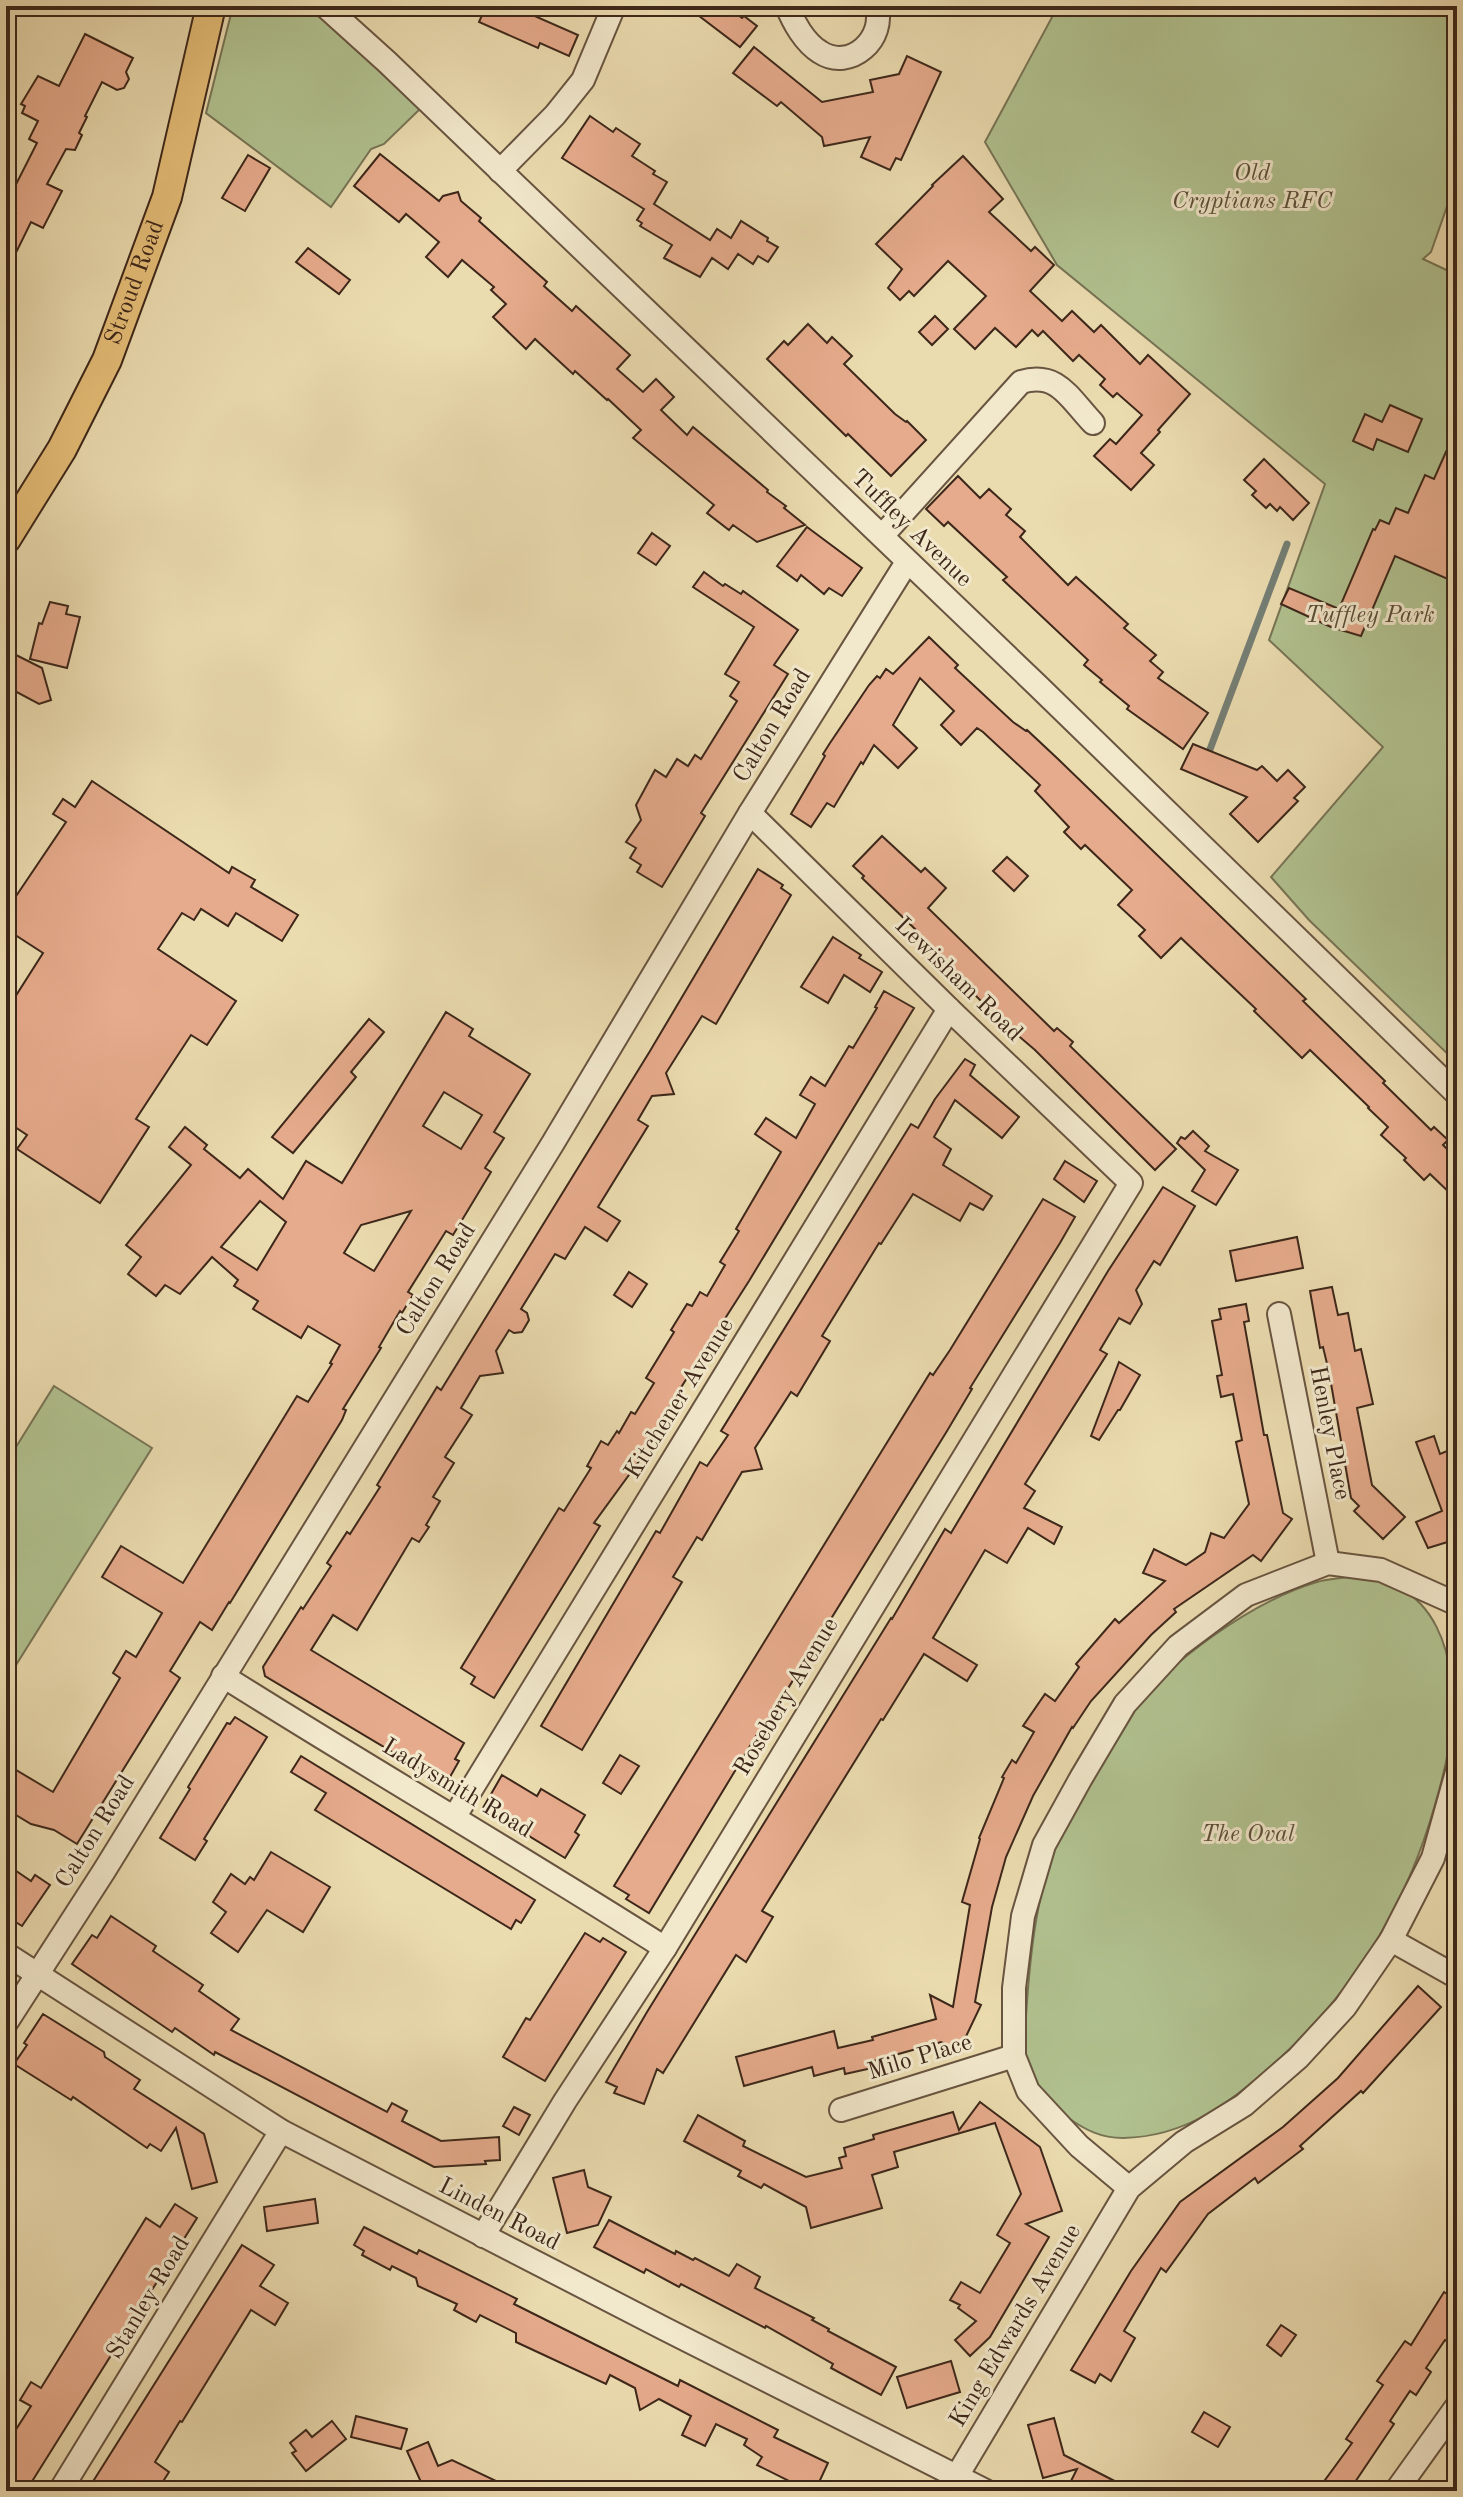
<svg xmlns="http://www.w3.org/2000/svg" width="1463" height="2497" font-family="'Old Standard TT',serif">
<rect width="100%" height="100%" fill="#ebdcb0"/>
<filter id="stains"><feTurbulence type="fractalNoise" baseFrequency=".0025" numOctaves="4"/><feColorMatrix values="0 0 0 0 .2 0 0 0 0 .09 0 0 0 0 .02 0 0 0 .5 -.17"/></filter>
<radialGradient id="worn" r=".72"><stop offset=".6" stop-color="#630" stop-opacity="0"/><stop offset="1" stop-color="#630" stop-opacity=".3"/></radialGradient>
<g fill="#b1c290" stroke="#777455" stroke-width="2">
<path d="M233,6h81l107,102 -37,36 -13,5 -40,58 -125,-94z"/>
<path d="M1058,6h399v194l-7,-2 -19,54 -8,7 34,16v788l-148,-143 -38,-43 112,-130 -114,-107 56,-156 -268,-219 -72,-123z"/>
<path d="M54,1386l98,62 -146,233v-218z"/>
<path d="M1347,1577c18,1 36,3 53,11 33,18 47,55 51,90 5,45 -4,87 -17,130 -28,98 -81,183 -156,252 -45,41 -91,77 -155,78 -22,0 -38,-8 -56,-21 -20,-14 -36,-39 -42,-63 -3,-11 0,-26 1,-38 4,-63 11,-131 37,-189 11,-23 26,-45 39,-67 9,-15 16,-33 27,-46 41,-54 124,-113 188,-132 10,-3 20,-3 30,-5z"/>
</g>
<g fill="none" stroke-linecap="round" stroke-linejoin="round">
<path stroke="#747f75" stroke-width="7" d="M1206,760l81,-216"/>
</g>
<g fill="#e6ab8c" stroke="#3d271a" stroke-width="2" fill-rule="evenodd">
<path d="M486,6h26l66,29 -9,21 -29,-13 -2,5 -59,-26z"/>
<path d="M686,6h45l-2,2 13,10 2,-2 13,10 -17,21z"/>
<path d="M85,34l48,24 -7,14 3,7 -5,9 -7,2 -15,-8 -17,34 2,1 -8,16 3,2 -7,15 -9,-1 -19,35 15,7 -19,37 -12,-6 -25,51v-38l10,-21 -10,-5v-5l31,-61 -8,-4 9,-18 -16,-8 3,-7 -4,-2 17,-28 21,10z"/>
<path d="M754,47l68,55 51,-10 -3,-12 29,-6 8,-18 34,16 -40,88 -5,-2 -6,12 -29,-13 9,-20 -46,9 -2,-9 -41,-35 -4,4 -44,-33z"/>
<path d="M590,116l23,16 3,-4 24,16 -8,12 23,15 -2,3 14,8 -13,22 56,36 7,-11 14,9 10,-17 27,17 -1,3 11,6 -10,15 -10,-6 -5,8 -15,-10 -10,15 -16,-11 -12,19 -36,-19 8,-13 -32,-19 2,-3 -5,-3 7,-11 -82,-51z"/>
<path d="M380,154l59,47 4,-5 15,-4 3,9 20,17 -2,3 68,61 -3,4 28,25 4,-5 54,49 -13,14 26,23 13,-13 18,18 -13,13 26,25 6,-8 75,63 -1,2 19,14 -2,2 21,17 -48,17 -24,-17 -4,5 -22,-17 7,-8 -81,-67 8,-8 -33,-31 -1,1 -32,-29 -2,3 -38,-35 -9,10 -33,-32 13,-13 -15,-14 3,-3 -32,-27 -14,17 -22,-20 13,-15 -33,-28 -7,8 -45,-36z"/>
<path d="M248,155l22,13 -25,43 -23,-13z"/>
<path d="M963,156l40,43 -14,13 42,39 4,-4 19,18 -24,26 32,30 10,-10 22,21 7,-7 39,39 8,-9 42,39 -32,36 2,2 -19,21 13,12 -23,25 -37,-34 16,-17 6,5 26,-29 -25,-22 -4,4 -13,-12 5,-6 -26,-24 -6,6 -30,-30 -5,5 -6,-6 -16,17 -21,-19 -20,21 -21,-20 32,-33 -38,-35 -34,35 -5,-5 -9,9 -12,-12 14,-19 -26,-25 57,-58 -1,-1z"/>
<path d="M308,248l42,32 -11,14 -43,-32z"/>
<path d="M935,316l13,13 -16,16 -13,-13z"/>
<path d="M808,324l19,19 5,-6 20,19 -8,8 51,50 11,8 1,-1 19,19 -35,36 -43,-42 -2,2 -79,-77 17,-18 4,4z"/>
<path d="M1390,405l32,14 -14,33 -31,-13 -4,11 -20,-9 12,-27 17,8z"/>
<path d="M1457,427v80l-7,15 7,3v58l-62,-27 -34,80 -30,-9 -50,-23 8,-16 50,21 34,-80 2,1 5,-10 9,4 7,-16 12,5 17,-38 9,4z"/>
<path d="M1264,459l45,44 -16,17 -13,-13 -3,4 -7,-7 -4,4 -14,-13 4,-4 -12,-11z"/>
<path d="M958,476l22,22 9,-9 22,20 -5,6 19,16 -5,6 48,48 8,-8 52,47 -4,4 32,27 -6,6 13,11 -5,6 50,35 -25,36 -56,-40 2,-3 -29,-24 2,-2 -18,-15 4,-5 -85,-80 4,-3 -59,-55 -4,4 -18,-17z"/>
<path d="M807,527l55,41 -20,28 -13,-8 -5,6 -23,-19 -4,6 -20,-15z"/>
<path d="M652,533l18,13 -14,19 -18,-12z"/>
<path d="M704,572l19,14 2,-2 16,10 2,-3 55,39 -24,35 14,9 -87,139 4,3 -43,71 -25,-15 4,-7 -11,-7 6,-10 -10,-6 15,-22 -5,-15 19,-35 11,7 11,-18 11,7 7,-11 6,4 36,-58 -7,-5 9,-14 -14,-8 29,-47 -61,-40z"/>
<path d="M50,602l18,4 -2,8 14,3 -13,51 -37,-9 9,-36 3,1z"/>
<path d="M929,637l29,28 -3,3 58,54 13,9 1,-1 31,29 248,240 -3,2 82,80 -2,2 48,47 3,-3 14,13 -5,5 14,14v41l-27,-26 -6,6 -20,-20 2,-2 -25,-23 7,-8 -20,-19 1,-1 -59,-57 -8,8 -48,-47 2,-2 -75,-71 -20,20 -22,-22 6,-6 -27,-25 14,-15 -47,-45 -4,4 -17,-17 5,-5 -34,-36 5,-6 -57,-53 -6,-4 -16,17 -20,-20 13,-14 -34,-33 -27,47 24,23 -19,20 -24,-23 -11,19 -2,-2 -27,45 -7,-4 -16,24 -20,-13 34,-58 -2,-2 7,-11 39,-58 8,-9 3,2 6,-9 7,5z"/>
<path d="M6,650l36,18 9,32 -12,4 -28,-15 5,-11 -10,-5z"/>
<path d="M1193,744l64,26 5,-4 15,15 11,-11 17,17 -11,11 4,3 -40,41 -28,-28 17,-17 -66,-28z"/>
<path d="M92,781l137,92 3,-6 23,13 -4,7 47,28 -16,26 -46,-28 -8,13 -27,-17 -7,11 -12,-7 -24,36 78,52 -29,44 -16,-10 -55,84 13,8 -49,76 -83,-54 10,-14 -21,-14v-130l9,6 28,-44 -37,-24v-18l60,-89 -13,-8 10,-15 12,8z"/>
<path d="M882,836l39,36 4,-4 21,20 -18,20 126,123 3,-3 16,14 -3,4 106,103 -21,21 -120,-120 -28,-24 -90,-87 2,-1 -6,-6 2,-3 -53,-51 2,-2 -11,-10z"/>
<path d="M1007,857l21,19 -14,15 -21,-20z"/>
<path d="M758,869l25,16 -2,3 10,7 -75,129 -14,-8 -36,57 8,21 -22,2 -14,24 10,6 -50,81 22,14 -13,20 -22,-14 -20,32 -10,-5 -34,55 6,4 2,7 -7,12 -8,1 -5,-3 -13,21 7,22 -23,3 -19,32 11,7 -27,42 9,6 -21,34 7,4 -14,24 3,2 -10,15 -7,-4 -55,92 -24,-15 -22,35 153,93 -9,16 4,2 -13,23 -181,-108 -2,-9 38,-60 2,2 28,-43 -4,-3 20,-31 3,2 30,-47 -3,-2 60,-98 4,3 209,-339z"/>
<path d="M833,937l28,18 -2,3 23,14 -12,20 -26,-17 -16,28 -27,-16z"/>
<path d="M884,991l30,17 -165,273 -76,119 -31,57 -48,66 6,3 -106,172 -23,-14 4,-7 -14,-9 98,-160 5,3 27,-43 -4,-2 14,-25 7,4 9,-14 2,2 12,-21 4,2 19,-31 -8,-5 28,-46 -3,-2 16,-26 5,2 8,-14 7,4 18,-31 -5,-3 19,-31 -3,-2 45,-77 -26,-18 11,-16 30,20 19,-34 -15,-9 11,-18 14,9 24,-40 4,2 24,-40 -2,-1z"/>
<path d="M446,1012l27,17 -4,7 61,38 -36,58 10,6 -19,30 6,4 -38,63 -7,-4 -38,61 5,3 -11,18 -2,-2 -21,36 2,1 -38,61 3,1 -4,10 -112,183 -1,-1 -17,28 -12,-8 -30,49 10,7 -103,166 -23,-14 -23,-6 -25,-15v-45l47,28 67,-114 -7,-5 13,-22 10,6 26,-44 -60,-36 19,-31 62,37 114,-187 11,6 24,-38 -2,-1 10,-18 -32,-19 -7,12 -48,-29 5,-8 -24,-15 4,-6 -26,-23 -32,37 -15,-9 -9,11 -28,-22 13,-17 -15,-12 65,-80 -22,-18 16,-20 22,18 -3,4 36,29 8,-9 35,30 23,-38 36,22zM444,1092l38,23 -21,34 -38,-23zM260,1201l26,21 -29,48 -36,-23zM411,1211l-37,60 -30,-18 17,-28z"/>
<path d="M369,1019l15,13 -33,40 5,5 -63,76 -21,-16z"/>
<path d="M965,1059l10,6 -5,10 49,42 -17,21 -47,-38 -21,37 17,12 -8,16 49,31 -9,14 -13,-7 -10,18 -47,-27 -32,50 -2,-1 -57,93 8,5 -33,55 -6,-4 -36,56 7,21 -20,3 -40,68 -5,-3 -24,40 9,5 -100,168 -41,-24 115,-195 4,2 40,-71 7,4 21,-31 -7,-4 190,-307 7,4 17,-29z"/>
<path d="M1193,1131l16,15 -4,5 33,19 -22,35 -24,-14 13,-21 -28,-27 4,-6 4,2z"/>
<path d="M1065,1161l32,20 -13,21 -30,-23z"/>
<path d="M1163,1187l32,19 -35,59 -6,-4 -18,29 6,14 -12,20 -11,-6 -19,32 7,4 -82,130 10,7 -11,17 38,19 -8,17 -26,-16 -21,35 -22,-13 -52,88 44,27 -10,16 -43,-27 -41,66 -2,-1 -119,192 11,6 -27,45 -10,-7 -73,118 -6,-4 -13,35 -30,-11 3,-6 -11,-5 41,-70 244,-394 1,1 53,-90 6,4 157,-262z"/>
<path d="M1043,1199l32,18 -15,26 -90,145 2,1 -25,42 -189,306 -2,-1 -12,20 -95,157 -23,-14 3,-4 -15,-9 261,-424 55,-89 3,2 17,-25z"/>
<path d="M1297,1237l6,31 -67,13 -6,-30z"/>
<path d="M629,1272l18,12 -15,23 -18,-12z"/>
<path d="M1332,1287l6,28 10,-2 7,38 6,-2 12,55 -16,4 15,77 33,32 -22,22 -29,-28 5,-5 -8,-8 -22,-126 -6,-25 -3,1 -10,-57z"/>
<path d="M1246,1304l3,17 -5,1 20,113h3l16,78 9,6 -31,42 -8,-6 -79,54 2,3 -25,23 -60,66 -18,27 -1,-1 -39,69 -27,61 -14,50 -17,95 6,3 -22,46 -18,-9 -71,20 2,6 -27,6 -1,-6 -30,8 -2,-9 -68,19 -8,-29 98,-26 4,17 35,-8 -1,-3 64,-18 -6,-24 23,12 17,-102 -8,-3 18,-63 -1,-1 25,-60 -2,-1 10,-17 4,3 18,-31 -11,-6 22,-32 10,7 24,-34 -3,-3 39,-45 4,4 46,-42 -22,-8 11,-24 32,16 19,-13 6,-19 13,5 25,-34 -13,-62 6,-2 -9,-46 -12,3 -4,-21 5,-1 -10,-54 9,-2 -2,-10z"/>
<path d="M1119,1362l21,13 -20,35h-2l-19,30 -8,-4z"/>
<path d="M1434,1436l6,18 17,-7v100l-3,-7 -26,8 -12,-26 26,-11 -26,-69z"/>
<path d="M235,1717l32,20 -63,102 3,2 -12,19 -35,-22 30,-49 -2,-2 39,-64 3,1z"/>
<path d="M620,1755l19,11 -18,28 -18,-11z"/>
<path d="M301,1756l234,144 -14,23 -5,-3 -5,9 -196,-119 11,-17 -35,-21z"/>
<path d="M502,1775l35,21 4,-7 44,26 -10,17 4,3 -14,23 -82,-50z"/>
<path d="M271,1852l59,35 -27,45 -36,-22 -29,42 -27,-19 15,-21 -13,-10 18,-28 14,10 5,-7 4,3z"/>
<path d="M6,1864l25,17 4,-6 15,10 -28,41 -16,-10z"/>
<path d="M111,1916l45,30 -3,5 50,34 -4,6 40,28 -8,11 156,82 5,-9 15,8 -5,10 39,20 58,-4 1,23 -15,1 1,3 -52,3 -219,-115 -1,3 -39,-27 -3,4 -100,-68 20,-29 5,3z"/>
<path d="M585,1933l15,9 3,-4 23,14 -81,129 -42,-24 23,-39 4,2z"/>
<path d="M1418,1986l23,21 -78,86 -2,-2 -61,55 3,3 -45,34 -3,-5 -47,36 -42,58 -5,-4 -37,63 11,7 -24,43 -11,-7 -5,9 -24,-13 60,-99 49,-69 103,-75 55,-49z"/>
<path d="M43,2014l53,33 8,5 1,5 35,23 -6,9 70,45 13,48 -25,7 -16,-61 -15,23 -11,-7 -3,4 -74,-51 -2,3 -57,-36 13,-19 -3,-2z"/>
<path d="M980,2102l60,45 22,64 -36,13 23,13 -59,100 -20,19 -15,-16 21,-19 -18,-13 2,-3 -10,-5 11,-18 19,11 30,-50 -13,-8 24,-41 -26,-71 -101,29 4,15 -26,8 10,33 -71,20 -5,-21 -42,-23 -3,4 -23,-12 3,-5 -57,-30 14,-26 47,26 -2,5 63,31 36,-9 -3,-10 7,-2 -2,-8 30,-9 -1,-4 80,-23 6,18z"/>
<path d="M514,2107l16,8 -11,20 -16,-9z"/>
<path d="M584,2170l4,17 23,10 -13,28 -31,8 -14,-55z"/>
<path d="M315,2199l3,24 -51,8 -3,-24z"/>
<path d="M175,2204l22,14 -171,273h-20v-46l25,-39 -11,-6 11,-18 10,6 105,-170 14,9z"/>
<path d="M609,2220l66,34 1,-3 17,9 2,-2 34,18 8,-12 23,13 -5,11 59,30 -2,2 17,9 -1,2 68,36 -15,28 -50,-27 2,-4 -67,-38 -1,2 -84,-44 -2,3 -33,-18 -2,4 -50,-26z"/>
<path d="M364,2227l53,27 2,-4 98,49 -3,5 164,82 2,-6 98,50 -4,7 54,26 -13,28h-6l-52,-26 5,-8 -18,-12 3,-6 -31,-15 -11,22 -23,-11 9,-19 -32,-17 -19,11 -5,-22 -25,-13 -4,9 -90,-42v-9l-36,-18 -4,7 -22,-12 3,-6 -39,-18 -2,-8 -24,-12 -2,4 -28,-15 2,-4 -10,-6z"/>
<path d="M242,2245l32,20 -14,21 28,17 -13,22 -24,-15 -69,112 -2,-1 -25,41 14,10 -12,19h-70z"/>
<path d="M1444,2292l13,8v29l-8,13 -4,-2 -19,28 5,4 -15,23 -6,-4 -20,30 4,3 -45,67h-32l35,-48 -6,-4 37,-54 -6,-4 28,-40 6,4z"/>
<path d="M1281,2325l15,10 -15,21 -14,-11z"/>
<path d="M951,2361l9,31 -53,16 -10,-31z"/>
<path d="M1204,2412l26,15 -12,20 -26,-15z"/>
<path d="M356,2416l51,13 -6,20 -50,-12z"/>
<path d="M1054,2418l10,37 70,36h-68l11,-22 -34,9 -15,-53z"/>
<path d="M332,2421l14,18 -40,32 -14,-18 4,-2 -6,-8 16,-13 6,7z"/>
<path d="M428,2442l10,24 14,-6 65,31h-92l-18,-40z"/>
</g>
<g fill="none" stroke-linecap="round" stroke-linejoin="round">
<g stroke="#685440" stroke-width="26">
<g id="minor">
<path d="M325,6l62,56 651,624 419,408"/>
<path d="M787,6c6,16 18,37 33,46 30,20 67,-14 56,-46"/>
<path d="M500,171l55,-56 28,-35 31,-74"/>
<path d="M882,536l139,-154c37,-11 48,16 72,41"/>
<path d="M1279,1314l49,249"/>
<path d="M223,1676c146,92 296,179 442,272"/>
<path d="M455,1816l494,-807"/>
<path d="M1391,1940l66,37"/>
<path d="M6,1954l275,177 384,198 321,162"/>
<path d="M6,2023l98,-152 449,-728 197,-330 157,-251"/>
<path d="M841,2110l173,-54"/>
<path d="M1129,2188l-50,-42 -51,-55 -14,-35v-68l9,-72 21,-71 37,-67 44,-74 53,-58 68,-51 82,-32 53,7 76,34"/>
<path d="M483,2236l82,-135 100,-153 466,-765 -182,-174 -199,-196"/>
<path d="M60,2491l221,-360"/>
<path d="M948,2491l181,-303 55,-46 60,-37 54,-47 47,-51 46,-67 42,-82 24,-86"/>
<path d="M1396,2491l61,-85"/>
</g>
</g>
<g stroke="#3d271a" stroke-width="32">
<g id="major">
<path id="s1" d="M6,539l56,-90 45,-89 60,-163 44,-191"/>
</g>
</g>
<use href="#minor" stroke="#f2e8cc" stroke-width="22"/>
<use href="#major" stroke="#e6be78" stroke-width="28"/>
</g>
<g text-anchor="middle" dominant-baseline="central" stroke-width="6" stroke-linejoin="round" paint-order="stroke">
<g font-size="24" font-style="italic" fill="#5a4e38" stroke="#f2e8cc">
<text x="1252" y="174">Old<tspan x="1252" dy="28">Cryptians RFC</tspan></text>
<text x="1370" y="616">Tuffley Park</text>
<text x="1248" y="1835">The Oval</text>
</g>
<g font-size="24" fill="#3d271a" stroke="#f2e8cc">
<text stroke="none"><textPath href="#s1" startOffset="288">Stroud Road</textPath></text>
<text transform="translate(911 529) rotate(44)">Tuffley Avenue</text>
<text transform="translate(773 726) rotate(-59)">Calton Road</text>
<text transform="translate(958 980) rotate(44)">Lewisham Road</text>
<text transform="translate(437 1280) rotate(-58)">Calton Road</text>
<text transform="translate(680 1399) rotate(-58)">Kitchener Avenue</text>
<text transform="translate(1329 1433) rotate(79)">Henley Place</text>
<text transform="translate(787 1697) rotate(-59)">Rosebery Avenue</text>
<text transform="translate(457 1789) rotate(31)">Ladysmith Road</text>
<text transform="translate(96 1832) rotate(-58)">Calton Road</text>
<text transform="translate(920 2058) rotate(-17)">Milo Place</text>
<text transform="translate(499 2215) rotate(27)">Linden Road</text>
<text transform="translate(149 2298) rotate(-59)">Stanley Road</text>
<text transform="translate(1016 2326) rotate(-59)">King Edwards Avenue</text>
</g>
</g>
<rect width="1463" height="2497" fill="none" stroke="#ebdcb0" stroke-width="32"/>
<rect x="8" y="8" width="1447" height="2481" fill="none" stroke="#3d271a" stroke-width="4"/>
<rect x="16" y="16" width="1431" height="2465" fill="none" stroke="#3d271a" stroke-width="2"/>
<rect width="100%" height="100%" filter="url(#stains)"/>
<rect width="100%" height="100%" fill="url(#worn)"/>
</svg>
